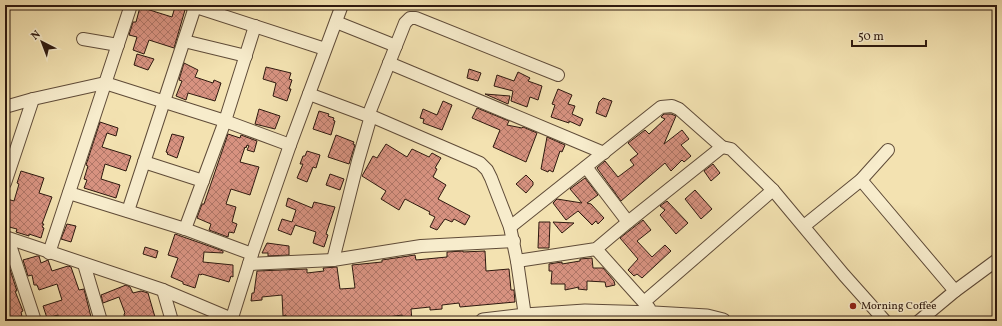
<svg xmlns="http://www.w3.org/2000/svg" width="1002" height="326" font-family="Vollkorn,serif">
<defs>
<pattern id="building-cross-hatch" width="8" height="8" patternUnits="userSpaceOnUse"><rect width="8" height="8" fill="#d79280"/><path d="M0 0l8 8M0 8l8-8" fill="none" stroke="#af7667"/></pattern>
</defs>
<rect width="100%" height="100%" fill="#f3e2b1"/>
<filter id="stains"><feTurbulence type="fractalNoise" baseFrequency=".005" numOctaves="4"/><feColorMatrix values="0 0 0 0 .2 0 0 0 0 .09 0 0 0 0 .02 0 0 0 .5 -.17"/></filter>
<radialGradient id="worn" r=".72"><stop offset=".6" stop-color="#630" stop-opacity="0"/><stop offset="1" stop-color="#630" stop-opacity=".3"/></radialGradient>
<g fill="url(#building-cross-hatch)" stroke="#2e190f">
<path d="M140,7l32,10 3,-10 10,3 -11,38 -25,-8 -5,14 -11,-4 4,-13 -8,-2 4,-13h3z"/>
<path d="M137,54l17,5 -6,11 -14,-5z"/>
<path d="M184,63l14,7 -3,7 18,6 1,-3 7,3 -6,18 -27,-8 -2,7 -10,-4 6,-15 -3,-1z"/>
<path d="M266,67l25,6 -2,6 3,1 -3,9h2l-4,12 -14,-5 3,-13 -13,-4z"/>
<path d="M469,69l12,4 -3,8 -11,-3z"/>
<path d="M518,72l12,6 -2,3 14,5 -4,14 -8,-3 -3,10 -16,-6 2,-10 -19,-5 3,-11 17,6z"/>
<path d="M558,89l14,6 -4,9 7,2 -3,8 11,5 -3,7 -11,-5v2l-18,-6 4,-12 -3,-1z"/>
<path d="M485,94l25,2 -2,8z"/>
<path d="M603,98l9,3 -6,16 -10,-4 3,-11z"/>
<path d="M443,101l9,4 -10,25 -19,-7 1,-4 -4,-1 3,-9 14,6z"/>
<path d="M477,108l32,13 -2,4 15,3 1,-1 14,6 -11,29 -33,-15 7,-17 -28,-12z"/>
<path d="M259,109l21,7 -5,13 -20,-5z"/>
<path d="M319,111l10,3 -1,2 6,2 -1,2 2,1 -4,14 -18,-6z"/>
<path d="M664,114h7l5,2 -12,28 18,-14 7,9 -8,6 10,11 -7,6 -2,-2 -11,11 -6,-8 -44,38 -24,-33 8,-7 13,16 16,-12 -4,-5 8,-6 -10,-11 17,-13 4,4 16,-15 -4,-2z"/>
<path d="M100,122l18,6 -2,8 -9,-3 -5,14 29,9 -5,15 -21,-7 -4,15 19,6 -4,13 -32,-10 3,-8 -3,-1 4,-13 -2,-1z"/>
<path d="M172,134l12,3 -7,21 -10,-4 1,-1 -2,-1z"/>
<path d="M228,134l12,4 1,-3 16,6 -3,11 -7,-2 2,-4 -2,-1 -1,3 -1,-1 -5,15 19,5 -9,28 -19,-6 -5,15 10,3 -4,15 5,2 -3,9 -5,-1 -1,5 -19,-7 2,-6 -14,-6 5,-14h2z"/>
<path d="M336,135l18,7 -1,2 2,1 -6,19 -21,-7z"/>
<path d="M547,137l18,8 -3,7 -2,-1 -7,21 -4,-2 -1,2 -7,-3z"/>
<path d="M386,144l21,13 5,-8 17,8 3,-4 9,5 -6,10 2,1 -4,8 13,8 -8,14 32,17 -5,9 -11,-6 -2,3 -7,-3 -8,11 -7,-3 5,-10 -6,-3 1,-2 -25,-13 -6,11 -18,-11 5,-8 -24,-15 11,-20 4,2z"/>
<path d="M307,151l13,4 -4,13 -3,-1 -6,15 -10,-4 6,-14h-3l3,-8h2z"/>
<path d="M713,164l7,9 -9,8 -7,-10z"/>
<path d="M21,171l23,7 -5,15 13,4 -10,27h2l-2,3 2,1 -3,10 -12,-4v2l-13,-4 1,-3 -12,-3v-18l2,-9 7,2 5,-17 -2,-1z"/>
<path d="M330,174l14,5 -4,11 -14,-5z"/>
<path d="M526,175l7,7v3l-7,8 -10,-9z"/>
<path d="M585,178l13,17 -11,8 4,1 13,14 -6,6 -2,-3 -4,4 -14,-14 -12,9 -13,-17 4,-4 25,4 -12,-14z"/>
<path d="M695,190l17,19 -11,10 -16,-20z"/>
<path d="M288,198l24,10 2,-6 21,5 -9,27 2,1 -4,12 -11,-4 3,-11 -21,-7 -4,10 -13,-5 4,-11 10,3 4,-12 -10,-4z"/>
<path d="M667,201l21,22 -12,11 -16,-19 5,-5 -5,-4z"/>
<path d="M643,220l8,10 -14,11 15,16 13,-12 6,6 -29,27 -5,-4 -3,2 -6,-6 10,-11 -18,-21z"/>
<path d="M539,222h11l-1,26h-11z"/>
<path d="M553,222l21,1 -12,10z"/>
<path d="M67,224l9,2 -5,16 -10,-3z"/>
<path d="M175,234l48,17v2l-19,-1 -1,10 30,3v12l-2,-1 -2,6 -27,-8 -1,1 -2,-1 -4,14 -12,-4v-2l-12,-5 7,-19 -10,-3z"/>
<path d="M267,243l22,3v9l-21,1v-3h-6z"/>
<path d="M145,247l13,4 -2,7 -13,-4z"/>
<path d="M463,251v1l22,-1 1,20 23,-2 2,21h3l1,12 -55,5 -1,-4 -17,2v4l-12,1v-3l-19,2 1,12h-9l-1,-6 -42,6h-62v-2l-12,1v-5l-3,1 -1,-21 -20,2v3l-11,1 1,-8h2l3,-22 50,-2v4l17,-2 -1,-3 14,-1 3,22 15,-1 -3,-23 30,-3v-2l33,-5 1,5 31,-3v-5z"/>
<path d="M5,254l12,37h-2l8,20 -2,1 2,9h-18z"/>
<path d="M37,256h2l2,7 7,-3 4,11 16,-5 3,1 8,23 5,-1 8,32h-33l-1,-6 -11,3 -4,-12 19,-6 -5,-16 -18,6 -2,-5h-3l-2,-10 -4,1 -5,-16z"/>
<path d="M592,258l1,10h10l11,13 1,4 -9,2 -1,-5 -18,-1v9l-9,-1 1,-2 -14,3v-6h-14l1,-13h-3v-7l13,-2v2l18,-3v-2z"/>
<path d="M126,285l4,2 3,6 8,-2 7,2 7,24 -3,1 1,3h-28l-1,-7 1,-1 -6,-16 -16,6 -2,-8z"/>
</g>
<g fill="none" stroke-linecap="round" stroke-linejoin="round">
<g stroke="#5f4b38" stroke-width="14">
<g id="minor">
<path d="M190,5l135,44"/>
<path d="M336,22l60,24"/>
<path d="M83,39l35,6"/>
<path d="M184,41l62,15"/>
<path d="M389,63l215,90"/>
<path d="M309,94l59,22h3l109,47 7,7 4,8 19,49 7,34 8,55"/>
<path d="M5,107l28,-8 72,-16 120,38 65,24"/>
<path d="M368,116l37,-93 5,-5h6l142,57"/>
<path d="M144,162l59,19"/>
<path d="M586,167l42,55"/>
<path d="M861,180l94,111"/>
<path d="M5,183l28,-84"/>
<path d="M69,193l116,36 67,25"/>
<path d="M128,211l67,-204"/>
<path d="M804,226l57,-46 27,-30"/>
<path d="M510,227l151,-120 11,-1 7,3 43,38 9,2 42,41 71,85 41,46"/>
<path d="M185,229l40,-108 30,-95"/>
<path d="M5,237l158,53 69,29"/>
<path d="M8,239l27,82"/>
<path d="M596,249l53,59"/>
<path d="M49,253l82,-248"/>
<path d="M333,260l25,-99 13,-45"/>
<path d="M517,261l79,-12 32,-27 94,-75"/>
<path d="M84,264l17,57"/>
<path d="M249,264l84,-4 88,-14 93,-5"/>
<path d="M163,290l9,31"/>
<path d="M644,302l129,-112"/>
<path d="M231,321l21,-67 38,-109 52,-140"/>
<path d="M919,321l36,-30 42,-31"/>
</g>
</g>
<g stroke="#5f4b38" stroke-width="17">
<path id="tertiary" d="M483,321l42,-5 60,-4 69,2 53,3 16,4"/>
</g>
<use href="#minor" stroke="#f7eccc" stroke-width="12"/>
<use href="#tertiary" stroke="#f7eccc" stroke-width="15"/>
</g>
<circle fill="#8f2418" stroke="#f7eccc" stroke-width="1.5" cx="853" cy="306" r="4"/>
<g text-anchor="middle" dominant-baseline="central" stroke-width="3" stroke-linejoin="round" paint-order="stroke">
<g font-size="11" fill="#2e190f" stroke="#f7eccc" text-anchor="start">
<text x="861" y="306">Morning Coffee</text>
</g>
</g>
<rect width="1002" height="326" fill="none" stroke="#f3e2b1" stroke-width="20"/>
<rect x="6" y="6" width="990" height="314" fill="none" stroke="#2e190f" stroke-width="2"/>
<rect x="10" y="10" width="982" height="306" fill="none" stroke="#2e190f"/>
<g transform="translate(42 42) rotate(318)" stroke="#f7eccc" stroke-width="3" paint-order="stroke">
<path d="M0-3L7 15L0 10L-7 15Z" fill="#2e190f"/>
<text y="-6" font-size="11" font-weight="bold" text-anchor="middle" fill="#2e190f">N</text>
</g>
<path d="M852 40v6h74v-6" fill="none" stroke="#2e190f" stroke-width="2"/>
<text x="858" y="40" font-size="12" fill="#2e190f" stroke="#f7eccc" stroke-width="3" paint-order="stroke">50 m</text>
<rect width="100%" height="100%" filter="url(#stains)"/>
<rect width="100%" height="100%" fill="url(#worn)"/>
</svg>
